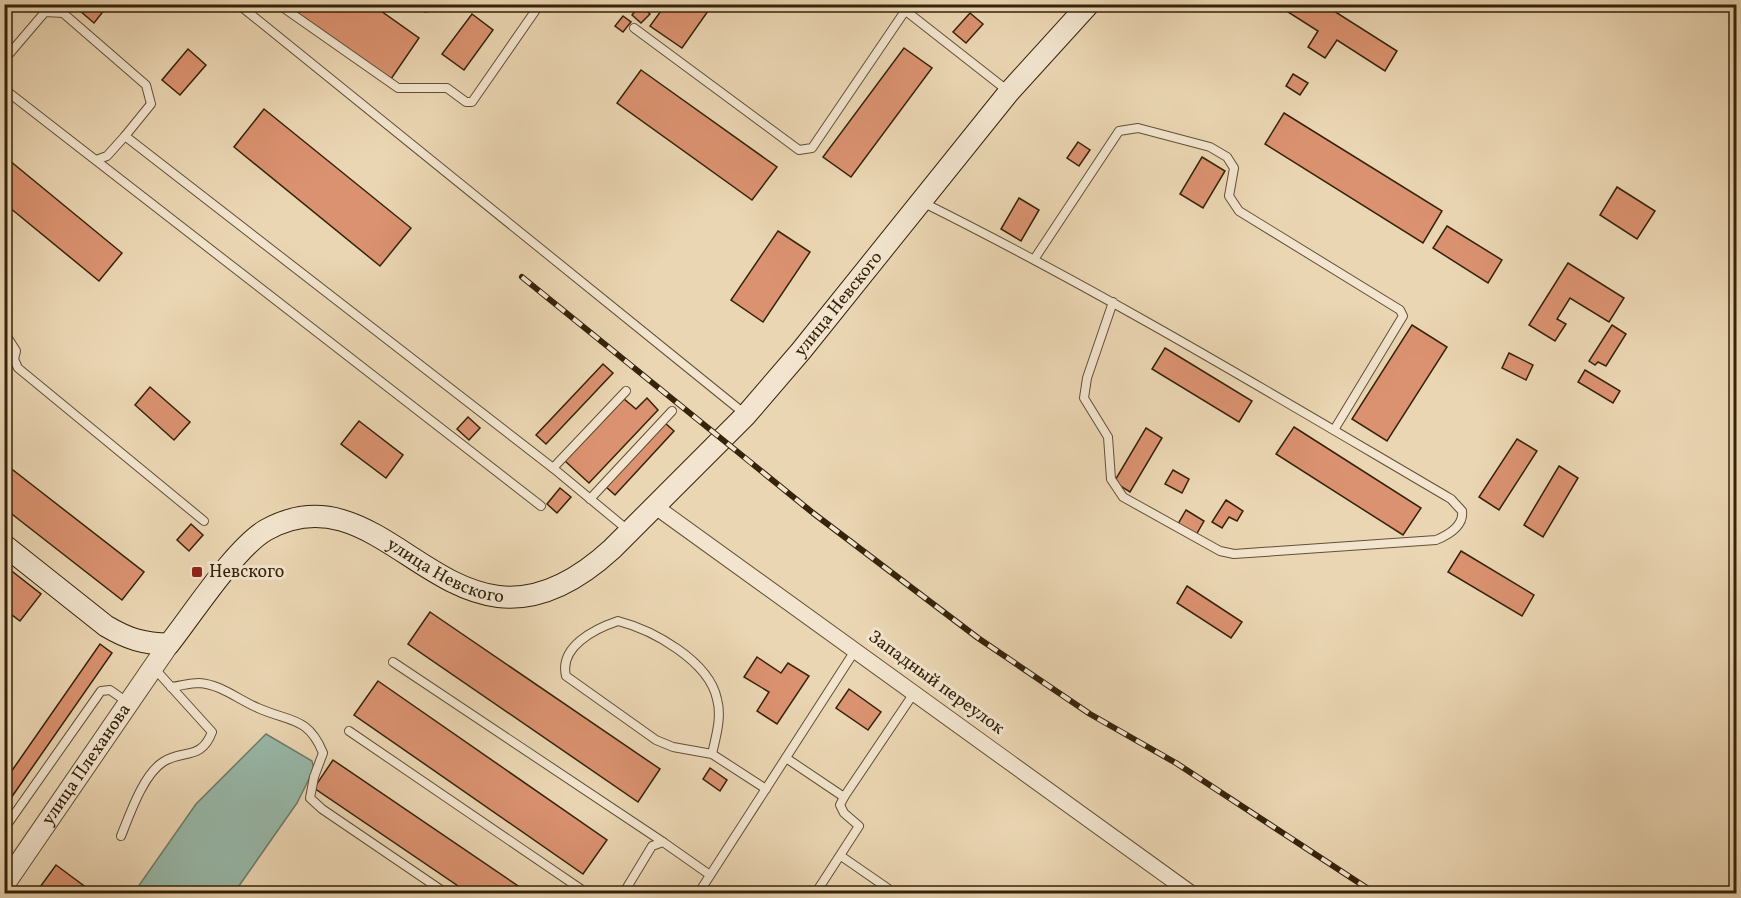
<svg xmlns="http://www.w3.org/2000/svg" width="1741" height="898" font-family="Vollkorn,serif">
<rect width="100%" height="100%" fill="#ebd6b3"/>
<filter id="stains"><feTurbulence type="fractalNoise" baseFrequency=".00333" numOctaves="4"/><feColorMatrix values="0 0 0 0 .2 0 0 0 0 .09 0 0 0 0 .02 0 0 0 .5 -.17"/></filter>
<radialGradient id="worn" r=".72"><stop offset=".6" stop-color="#630" stop-opacity="0"/><stop offset="1" stop-color="#630" stop-opacity=".3"/></radialGradient>
<path fill="#98b9aa" stroke="#707d6a" stroke-width="1.5" d="M266,734l46,27 2,8 -17,34 -63,90 -101,1 63,-90z"/>
<g fill="#db9270" stroke="#35230a" stroke-width="1.5">
<path d="M72,4h37l-15,19z"/>
<path d="M284,4h87l48,34 -28,41z"/>
<path d="M666,4h47l-31,44 -32,-22z"/>
<path d="M1293,4h30l74,47 -12,20 -48,-31 -12,18 -17,-11 10,-16 -30,-19z"/>
<path d="M640,5l10,9 -9,9 -9,-8z"/>
<path d="M970,13l13,11 -17,19 -13,-11z"/>
<path d="M472,14l21,16 -29,40 -22,-16z"/>
<path d="M623,16l8,6 -8,10 -8,-6z"/>
<path d="M904,48l28,20 -81,109 -28,-20z"/>
<path d="M188,49l18,16 -26,30 -18,-15z"/>
<path d="M641,70l136,97 -25,33 -135,-97z"/>
<path d="M1293,74l15,9 -8,12 -14,-9z"/>
<path d="M264,109l147,119 -31,38 -146,-119z"/>
<path d="M1284,113l158,98 -19,32 -158,-99z"/>
<path d="M1078,142l12,8 -11,16 -12,-8z"/>
<path d="M4,156l118,97 -23,28 -95,-78z"/>
<path d="M1202,157l23,14 -22,37 -23,-14z"/>
<path d="M1617,187l38,24 -18,28 -37,-24z"/>
<path d="M1019,198l20,12 -18,31 -20,-12z"/>
<path d="M1447,226l55,34 -14,23 -55,-35z"/>
<path d="M778,231l32,21 -47,70 -32,-22z"/>
<path d="M1568,263l56,35 -15,24 -39,-24 -13,21 9,5 -11,17 -26,-16z"/>
<path d="M1412,325l35,22 -60,94 -35,-22z"/>
<path d="M1612,325l14,9 -20,32 -8,-4 -3,3 -6,-4z"/>
<path d="M1165,348l87,53 -13,21 -87,-53z"/>
<path d="M1509,353l24,12 -7,15 -24,-12z"/>
<path d="M603,364l10,9 -67,71 -10,-9z"/>
<path d="M1585,370l35,21 -7,12 -35,-21z"/>
<path d="M150,387l40,35 -16,18 -39,-35z"/>
<path d="M647,398l11,12 -69,73 -24,-22 59,-62 12,10z"/>
<path d="M468,417l12,11 -11,12 -12,-11z"/>
<path d="M359,421l44,34 -17,23 -45,-34z"/>
<path d="M664,422l10,9 -59,64 -10,-9z"/>
<path d="M1294,427l127,81 -18,27 -127,-81z"/>
<path d="M1146,428l16,10 -32,54 -16,-10z"/>
<path d="M1517,439l20,12 -38,59 -20,-13z"/>
<path d="M4,463l140,109 -22,28 -118,-92z"/>
<path d="M1559,466l19,12 -35,59 -19,-12z"/>
<path d="M1173,470l16,9 -7,14 -17,-9z"/>
<path d="M560,488l11,9 -14,16 -10,-9z"/>
<path d="M1226,500l17,11 -6,10 -8,-4 -7,11 -10,-6z"/>
<path d="M1186,510l18,11 -8,14 -18,-11z"/>
<path d="M191,524l12,11 -14,16 -12,-11z"/>
<path d="M1461,551l73,44 -12,21 -74,-44z"/>
<path d="M4,565l37,29 -21,27 -16,-12z"/>
<path d="M1187,586l55,36 -11,16 -54,-35z"/>
<path d="M430,612l230,157 -22,33 -230,-158z"/>
<path d="M100,644l12,9 -108,155v-26z"/>
<path d="M757,657l24,16 7,-10 21,13 -32,48 -20,-13 12,-19 -25,-15z"/>
<path d="M378,681l229,159 -24,34 -229,-159z"/>
<path d="M849,689l32,23 -13,18 -32,-22z"/>
<path d="M333,760l197,134h-60l-156,-106z"/>
<path d="M710,768l17,12 -7,11 -17,-12z"/>
<path d="M56,865l39,29h-25l-9,-7 -5,7h-21z"/>
</g>
<g fill="none" stroke-linecap="round" stroke-linejoin="round">
<g stroke="#625034" stroke-width="10">
<g id="service">
<path d="M238,4l507,410"/>
<path d="M278,4l120,84h49l19,14h6l68,-98"/>
<path d="M421,4l5,4"/>
<path d="M897,4l111,87"/>
<path d="M634,28l165,122 13,-2 93,-137"/>
<path d="M4,60l41,-48 18,1 83,72 5,19 -26,32 428,332 76,63"/>
<path d="M4,89l537,417"/>
<path d="M96,160l11,-4 18,-20"/>
<path d="M924,203c181,90 353,194 527,296l11,12c2,15 -14,24 -26,29l-202,14 -14,-3 -97,-54 -12,-18 -3,-42 -24,-39 3,-20 26,-76"/>
<path d="M1035,258l84,-127 19,-3 72,19 17,10 7,11 -5,28 10,15 161,99 3,6 -69,114"/>
<path d="M4,332l12,19 -2,8 4,9 186,153"/>
<path d="M553,468l73,-77"/>
<path d="M590,499l82,-88"/>
<path d="M393,662l270,180"/>
<path d="M171,687c9,-1 19,-4 28,-4 21,1 40,17 59,25 31,14 50,8 65,45l-9,24 -4,21 12,11 125,85"/>
<path d="M349,731l239,163"/>
<path d="M712,754l-39,-7 -17,-7 -90,-64c-7,-29 28,-47 52,-55 35,9 91,40 99,78 5,18 -1,37 -5,55l54,35"/>
<path d="M786,758l58,39"/>
<path d="M4,829l97,-138 9,-1 17,12"/>
<path d="M121,836c9,-22 22,-61 42,-74 20,-13 38,-1 49,-30l-58,-64"/>
<path d="M841,856l55,38"/>
<path d="M623,894l29,-48 11,-4 47,33"/>
<path d="M698,894l158,-245"/>
<path d="M815,894l44,-68 -15,-13 -4,-8 4,-8 70,-104"/>
</g>
</g>
<g stroke="#625034" stroke-width="17">
<path id="minor" d="M656,507l536,387"/>
</g>
<g stroke="#625034" stroke-width="22">
<g id="tertiary">
<path id="s1" d="M4,885l165,-241"/>
</g>
</g>
<g stroke="#35230a" stroke-width="23">
<g id="secondary">
<path id="s2" d="M4,545l102,81c22,13 38,18 63,18 23,-29 67,-97 97,-114 126,-71 188,164 346,19l134,-134 55,-64 208,-259 80,-88"/>
</g>
</g>
<use href="#service" stroke="#f2e4ce" stroke-width="8"/>
<use href="#minor" stroke="#f2e4ce" stroke-width="15"/>
<use href="#tertiary" stroke="#f2e4ce" stroke-width="20"/>
<use href="#secondary" stroke="#f2e4ce" stroke-width="21"/>
<g stroke="#35230a" stroke-width="6">
<path id="rail" d="M522,277l291,236 165,125 112,76 86,49 200,131"/>
</g>
<use href="#rail" stroke="#f2e4ce" stroke-width="4" stroke-dasharray="11" stroke-linecap="butt"/>
</g>
<rect fill="#8f2418" stroke="#f2e4ce" stroke-width="2" x="191" y="566" width="12" height="12" rx="3"/>
<g text-anchor="middle" dominant-baseline="central" stroke-width="6" stroke-linejoin="round" paint-order="stroke">
<g font-size="18" fill="#35230a" stroke="#f2e4ce">
<text stroke="none"><textPath href="#s2" startOffset="1062">улица Невского</textPath></text>
<text stroke="none"><textPath href="#s2" startOffset="542">улица Невского</textPath></text>
<text transform="translate(936 683) rotate(36)">Западный переулок</text>
<text stroke="none"><textPath href="#s1" startOffset="146">улица Плеханова</textPath></text>
</g>
<g font-size="18" fill="#35230a" stroke="#f2e4ce" text-anchor="start">
<text x="209" y="572">Невского</text>
</g>
</g>
<rect width="1741" height="898" fill="none" stroke="#ebd6b3" stroke-width="24"/>
<rect x="6" y="6" width="1729" height="886" fill="none" stroke="#35230a" stroke-width="3"/>
<rect x="12" y="12" width="1717" height="874" fill="none" stroke="#35230a" stroke-width="1.5"/>
<rect width="100%" height="100%" filter="url(#stains)"/>
<rect width="100%" height="100%" fill="url(#worn)"/>
</svg>
